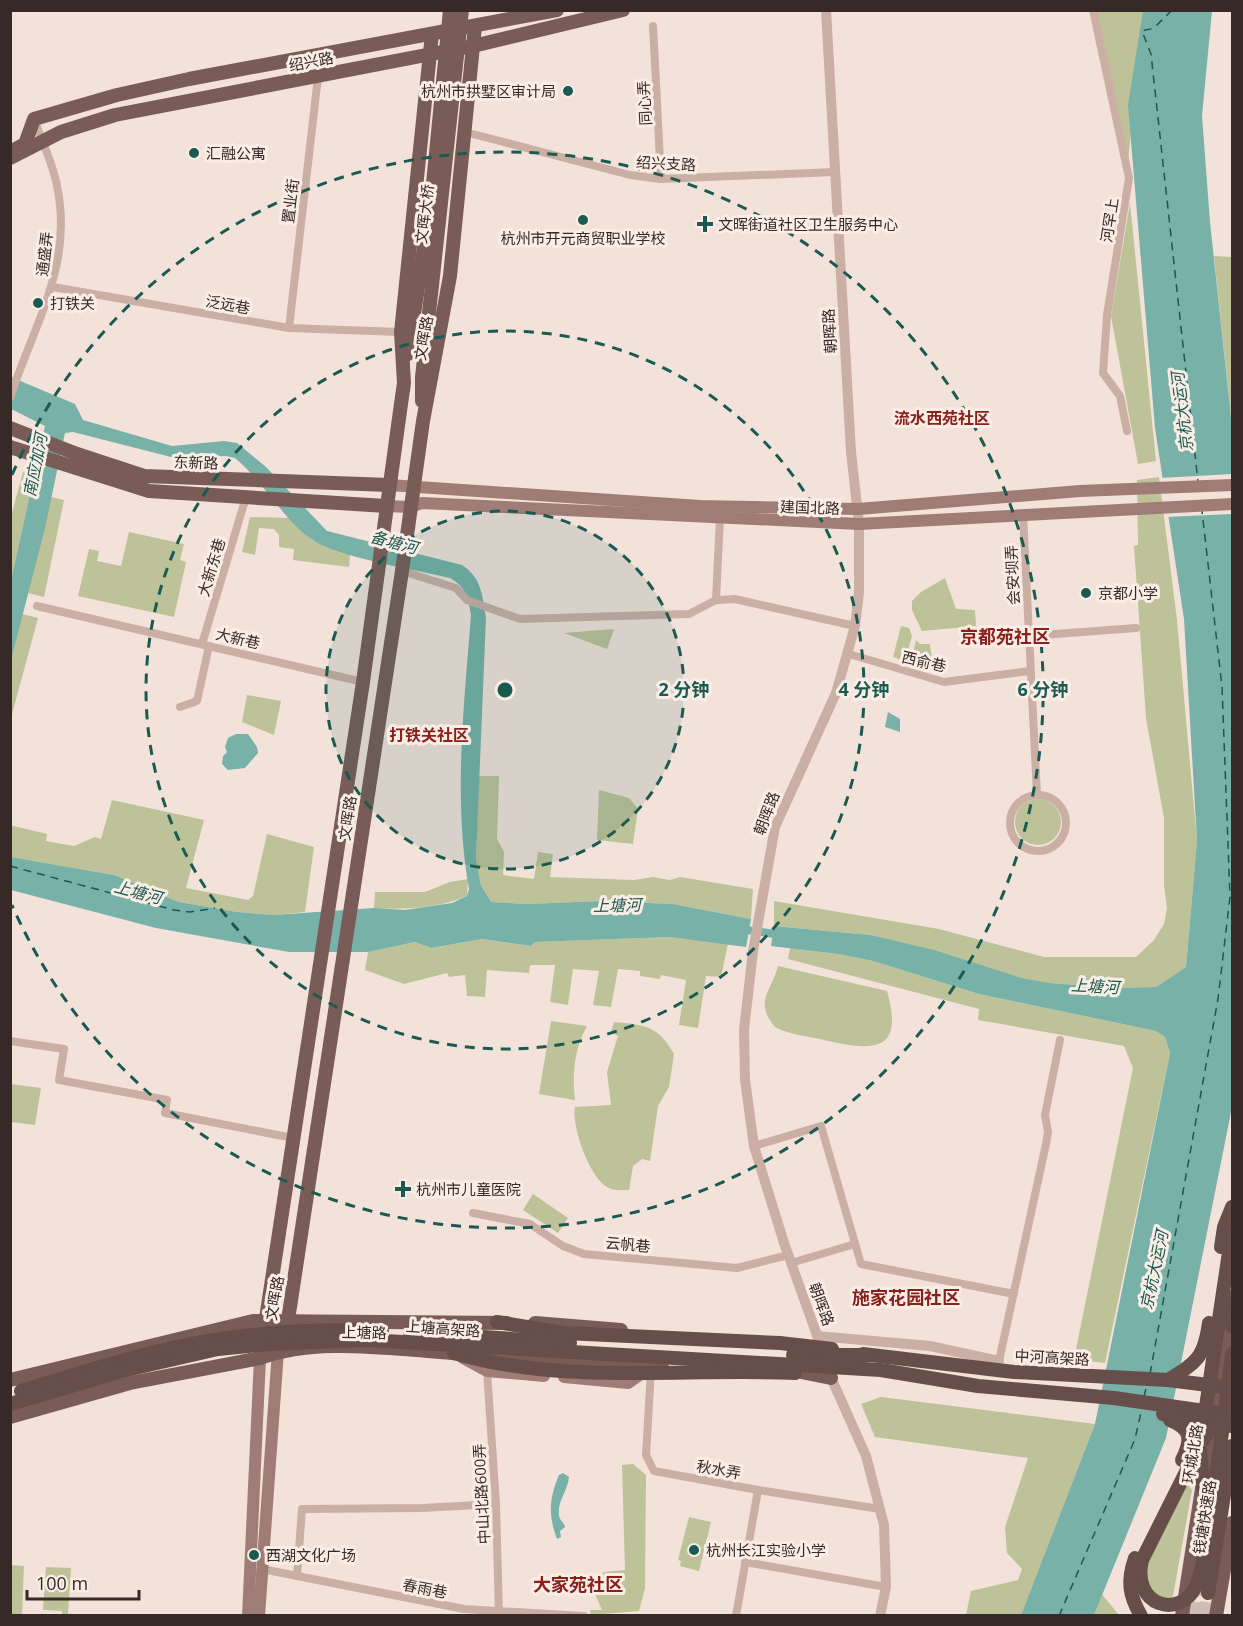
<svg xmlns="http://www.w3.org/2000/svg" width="1243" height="1626" font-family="'Open Sans','Noto Sans SC',sans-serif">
<rect width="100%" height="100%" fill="#f3e2da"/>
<g fill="#bdc299">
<path d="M1095,11h49l-16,150z"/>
<path d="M1130,203l26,258 -18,3 -27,-148z"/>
<path d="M1214,256l18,1v170z"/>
<path d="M23,472l11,4 -23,106v-66z"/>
<path d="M1159,477l18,143 20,221 -11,126 -30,20 -45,1 -61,-5 -28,-5 -152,-43 -96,-9v-25l165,28 105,28h92l18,-17 10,-16 3,-16 -3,-23v-67l-18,-100 -12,-172 4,-1 -1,-65z"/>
<path d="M51,497l13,3 -20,97 -16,-4z"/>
<path d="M250,517l39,1 23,22 38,14 -1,13 -56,-7 1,-11 -15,-2v-12l-5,-6 -15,-1 -4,27 -13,-3z"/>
<path d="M129,532l55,12 -4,16 6,2 -12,55 -96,-21 11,-47 10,2 -2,10 24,5z"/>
<path d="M945,578l11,31 19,1 1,16 -54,5 -10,-21v-9l9,-9z"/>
<path d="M22,614l16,4 -27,100v-58z"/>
<path d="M901,626l8,2 3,8 -7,25 -12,-4z"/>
<path d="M614,629l-7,20 -43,-16z"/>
<path d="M916,640l4,4h10l3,24 -22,-5z"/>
<path d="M247,695l34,6 -7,34 -32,-13z"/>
<path d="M479,776h20l-2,63 7,13 -1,23 31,4 4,-27 15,2 -3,23 84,3 19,-3 17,3 10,-3 73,12 -2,30 -78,-15 -70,-3 -77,3 -35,-2 -10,-17 -5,-26z"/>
<path d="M599,790l30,8 9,11 -5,35 -36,-4z"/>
<circle cx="1038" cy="822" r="23"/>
<path d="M112,800l92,20 -18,68 62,12 5,-4 14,-62 47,13 -9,65 -31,3 -37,-3 -58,-10 -65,-27 -103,-18 -1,-32 37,9 -1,7 28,5 21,-9 6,2z"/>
<path d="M468,879l-1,17c-29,12 -61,14 -93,12l1,-16h50l25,-10z"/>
<path d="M670,937l58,7 -7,33 -15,-1 -8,52 -19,-3 7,-45 -25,-5 -1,4 -20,-3v-5l-22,-2 -7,38 -18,-2 6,-34 -26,-2 -5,36 -18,-3 5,-37h-25l-1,8 -42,-3 -2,27 -18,-1 -2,-21 -16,2 -2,-4 -43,11 -39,-14 3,-18 47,-10 16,6 51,-9 49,7 4,-4z"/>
<path d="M790,948l48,6 35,7 106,33 177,37 9,6 5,16 -65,310 -31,-4 59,-291 -9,-22 -146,-26 1,-11 -191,-50z"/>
<path d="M778,966l109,25c18,63 -15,60 -63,49 -16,-4 -35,-5 -49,-13 -22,-26 -3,-36 3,-61z"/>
<path d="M551,1021l36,5c-13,23 -15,48 -12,74l-36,-6z"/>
<path d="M614,1022c31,3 44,3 60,32l-5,33 -11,19 -8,55 -8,-2 -9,7 -4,24c-6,0 -15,1 -20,-2 -19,-8 -38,-62 -34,-81l36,-2 -4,-33 11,-36 -7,-4z"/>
<path d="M11,1084l30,4 -6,37 -24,-3z"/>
<path d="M533,1194l35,24 -10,15 -35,-23z"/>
<path d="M881,1397l214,27 -74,191h-55l5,-24 47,-11 4,-11 -15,-16 -2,-26 23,-69 -153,-21 -14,-33z"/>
<path d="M633,1464l13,11 -1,113 -6,23 -48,4 -1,-5h12l-8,-19 3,-14 7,-5 21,-2 -3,-105z"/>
<path d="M1186,1481l6,9 -19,106 -5,6 -25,-15 -1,-15z"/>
<path d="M689,1517l22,5 -12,49 -19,-5 1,-5 -3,-1z"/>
<path d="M11,1565l13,1 -2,49 -11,-1z"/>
<path d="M46,1567l25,1 -3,46 5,1h-11v-4l-19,-1z"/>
<path d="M1101,1593l18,22 -25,1z"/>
</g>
<g fill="#77b1a8">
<path d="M1143,11h69l-10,105 8,106 22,205v680l-66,331 -72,177h-73l74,-191 75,-371 -5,-16 -9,-6 -177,-37 -106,-33 -35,-7 -67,-8 3,-20 96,9 64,15 88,28 28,5 61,5 45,-1 30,-20 11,-126 -13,-222 -29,-191 -27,-323z"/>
<path d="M11,377l64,27 8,16 89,26 52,-5 13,2 29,24 61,64 135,34c20,13 20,30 24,52l-10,242 5,26 10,17 35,2 77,-3 70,3 78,15 -5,28 -76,-10 -135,5 -4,4 -49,-7 -51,9 -16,-6 -47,10h-79l-133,-24 -145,-38v-33l103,18 65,27 58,10 37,3 100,-7 31,2 47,-7 15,-7 2,-7c-16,-91 -5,-182 2,-274 -3,-18 -5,-28 -21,-37 -33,-8 -114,-21 -139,-39 -30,-22 -47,-57 -76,-81l-9,-2 -51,2 -102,-26 -8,1 -20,95 -34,132v-79l34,-155 -34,-17z"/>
<path d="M888,712l12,7v13l-15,-5z"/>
<path d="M236,734h12l9,13 1,6 -13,15 -17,2 -6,-6 1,-8 4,-4 -2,-5 3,-9z"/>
<path d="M563,1473l6,4c-1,13 -12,25 -10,38 0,5 5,7 6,12l-5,4 1,6 -4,2c-9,-24 -8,-40 2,-64z"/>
</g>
<path fill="#f3e2da" d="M1232,474v40l-66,3 -6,-39z"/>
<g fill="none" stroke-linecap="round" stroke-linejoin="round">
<path stroke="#77b1a8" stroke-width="8" d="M740,929l42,6"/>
<g stroke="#1a5a51" stroke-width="1.5" stroke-dasharray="8 6" stroke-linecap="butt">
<path d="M1172,10l-18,18 -12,3 9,23 47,428"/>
<path d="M10,866l164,44 16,2 25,-4"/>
<path d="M1150,1374l68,-375 12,-102 -8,-210 -20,-176"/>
<path d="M1144,1397l3,-13"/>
<path d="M1059,1616l76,-177 7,-31"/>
</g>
<g stroke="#cdbdb6" stroke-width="14" stroke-dasharray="14 7" stroke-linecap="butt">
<path d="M1194,1616l5,-36"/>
<path d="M1205,1616l3,-23"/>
</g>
<g stroke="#cbafa5" stroke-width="8">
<path d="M1093,10l36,168 -22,137 -4,58 17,23 7,35"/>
<path d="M653,26l8,153"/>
<path d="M465,132l165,43 31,4 174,-7"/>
<path d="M53,287l236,41 112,4"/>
<path d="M289,328l29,-251"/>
<path d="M10,398c23,-72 64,-133 47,-212 -4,-23 -15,-43 -22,-65"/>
<path d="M1023,514l14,281"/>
<path d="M402,571l54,17 11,12 53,19 169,-5 27,-14 19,-1 120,27"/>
<path d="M716,600l4,-82"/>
<path d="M37,606l326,76"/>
<path d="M1029,636l107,-8"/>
<path d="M202,644l44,-147"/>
<path d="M849,654l95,28 86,-11"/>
<path d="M180,707l17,-6 12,-55"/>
<circle cx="1038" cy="823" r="28"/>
<path d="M10,1041l54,8 -5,31 108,20 -2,13 128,25"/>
<path d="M754,1146l67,-20 40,138 153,30"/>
<path d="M473,1213l57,11 33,22 21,8 153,14 51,-13"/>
<path d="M791,1263l64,-19"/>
<path d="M999,1361l47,-217 2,-12 -3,-17 15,-75"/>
<path d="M651,1370l-5,85 8,16 104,19 -22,126"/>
<path d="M487,1371l9,133 3,111"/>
<path d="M758,1490l122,19"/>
<path d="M745,1562l141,25"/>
<path d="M262,1569l202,40 120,7"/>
<path d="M297,1576l5,-67 120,-1 74,-4"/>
</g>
<g stroke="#cbafa5" stroke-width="10">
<path d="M817,1336l113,10 69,15"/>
<path d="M823,1352l-39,-109 -30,-97 -9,-66 -1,-50 9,-79 22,-124 61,-134 19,-67 4,-33v-69l-8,-72 -25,-442"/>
<path d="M829,1373l37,83 18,69 2,62 -6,29"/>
</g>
<g stroke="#9f7d76" stroke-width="12">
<path d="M389,485l311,21 158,3 222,-18 152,-6"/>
<path d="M386,506l24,1 12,-4 437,21 373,-20"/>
<path d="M463,1358l24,13 57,5"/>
<path d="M564,1377l64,6 17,-12"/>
<path d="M248,1616l12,-258"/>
<path d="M259,1616l19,-265"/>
</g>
<g stroke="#795c57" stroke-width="14">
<path d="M14,150l11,-6 9,-25 83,-24 72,-16 368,-69"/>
<path d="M10,158l51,-26 54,-17 358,-69 150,-36"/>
<path d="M408,354l24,-160 18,-184"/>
<path d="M422,401v-24l40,-367"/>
<path d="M10,428l67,26 67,22 245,9"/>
<path d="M10,447l139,44 237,15"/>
<path d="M535,1323l86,7"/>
<path d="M278,1351l10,-31 114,-749 21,-150 27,-145 25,-250"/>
<path d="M260,1358l103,-676 37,-271 4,-28 -3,-51 31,-298"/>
<path d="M786,1369l45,9"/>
<path d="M10,1380l243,-59 254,2"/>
<path d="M10,1417l120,-34 130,-25c51,-19 115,-11 168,-7 78,6 156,15 234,16"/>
<path d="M1182,1616l50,-319"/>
<path d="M1216,1616l16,-93"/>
</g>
<g stroke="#684e4a" stroke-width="14">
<path d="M1221,1247l3,-20 8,-20"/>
<path d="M1231,1304l1,22"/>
<path d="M497,1322l67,11 216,10 52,6"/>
<path d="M410,1332l160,11"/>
<path d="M454,1353c110,32 228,15 341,20"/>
<path d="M863,1354l151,18 154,8 64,8"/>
<path d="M793,1355h77"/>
<path d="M1168,1380c29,-18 36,-22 41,-57"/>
<path d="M21,1391c66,-20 132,-42 200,-52 53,-8 107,-10 161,-8"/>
<path d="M10,1404l112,-33 96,-22 51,-5 99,-4 513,30 97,16 136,12 118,17"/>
<path d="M1163,1414l69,12"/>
<path d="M1170,1420c22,9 22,20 12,40"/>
<path d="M1204,1420l28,-188"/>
<path d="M1222,1424l-13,8 -9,12 -58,116c-11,46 38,60 54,26 8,-19 9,-42 13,-63 9,-56 16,-113 23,-169"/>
<path d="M1200,1448l3,40"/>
<path d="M1135,1558c-8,23 -6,37 6,58"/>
<path d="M1208,1593l24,-147"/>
</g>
</g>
<circle cx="505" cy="690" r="179" fill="#1a5a51" fill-opacity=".12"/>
<g fill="none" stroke="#1a5a51" stroke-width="3" stroke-dasharray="10 8">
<circle cx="505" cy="690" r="179"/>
<circle cx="505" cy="690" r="359"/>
<path d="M12 475A538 538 0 1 1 12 905"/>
</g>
<g fill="#1a5a51" stroke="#faede6" stroke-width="2">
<circle cx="568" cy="91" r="6"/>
<circle cx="194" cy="153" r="6"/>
<circle cx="583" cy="220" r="6"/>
<path d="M702 215h6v6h6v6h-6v6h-6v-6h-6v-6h6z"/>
<circle cx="38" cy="303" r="6"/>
<circle cx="1086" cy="593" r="6"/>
<path d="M400 1180h6v6h6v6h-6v6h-6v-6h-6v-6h6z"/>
<circle cx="694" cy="1550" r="6"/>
<circle cx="254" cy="1555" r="6"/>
</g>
<g text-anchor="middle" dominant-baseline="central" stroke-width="6" stroke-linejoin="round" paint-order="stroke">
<g font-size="15" fill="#372927" stroke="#faede6">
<text transform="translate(311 61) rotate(-11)">绍兴路</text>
<text transform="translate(644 103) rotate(-93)">同心弄</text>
<text transform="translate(666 163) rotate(3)">绍兴支路</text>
<text transform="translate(290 201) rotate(-83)">置业街</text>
<text transform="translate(424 214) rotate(-83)">文晖大桥</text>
<text transform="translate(1109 220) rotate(-81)">河罕上</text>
<text transform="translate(44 254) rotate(-83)">通盛弄</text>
<text transform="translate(228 304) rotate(10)">泛远巷</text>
<text transform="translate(829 331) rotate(-93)">朝晖路</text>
<text transform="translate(423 338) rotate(-80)">文晖路</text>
<text transform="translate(196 462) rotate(2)">东新路</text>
<text transform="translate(810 507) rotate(2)">建国北路</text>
<text transform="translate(211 567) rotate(-73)">大新东巷</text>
<text transform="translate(1012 575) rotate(-93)">会安坝弄</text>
<text transform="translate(238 638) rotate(13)">大新巷</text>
<text transform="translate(924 661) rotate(13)">西俞巷</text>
<text transform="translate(766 813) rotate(-69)">朝晖路</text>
<text transform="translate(347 818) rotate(-81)">文晖路</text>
<text transform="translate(628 1244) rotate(5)">云帆巷</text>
<text transform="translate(274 1298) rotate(-80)">文晖路</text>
<text transform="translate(822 1304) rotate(70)">朝晖路</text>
<text transform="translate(443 1328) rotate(4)">上塘高架路</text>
<text transform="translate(364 1332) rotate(1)">上塘路</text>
<text transform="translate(1052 1357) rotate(3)">中河高架路</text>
<text transform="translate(1192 1454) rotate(-81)">环城北路</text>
<text transform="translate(719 1469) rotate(10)">秋水弄</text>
<text transform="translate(481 1494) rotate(-93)">中山北路600弄</text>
<text transform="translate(1204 1517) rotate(-81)">钱塘快速路</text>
<text transform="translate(425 1588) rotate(11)">春雨巷</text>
</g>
<g font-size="15" fill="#372927" stroke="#faede6" text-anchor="start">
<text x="556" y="91" text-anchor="end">杭州市拱墅区审计局</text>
<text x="206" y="153">汇融公寓</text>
<text x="718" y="224">文晖街道社区卫生服务中心</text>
<text x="583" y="238" text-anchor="middle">杭州市开元商贸职业学校</text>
<text x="50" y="303">打铁关</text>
<text x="1098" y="593">京都小学</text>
<text x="416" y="1189">杭州市儿童医院</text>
<text x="706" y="1550">杭州长江实验小学</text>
<text x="266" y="1555">西湖文化广场</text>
</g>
<g font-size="16" font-style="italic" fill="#1a5a51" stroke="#faede6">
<text transform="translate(1182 412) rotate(-97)">京杭大运河</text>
<text transform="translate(35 465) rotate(-79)">南应加河</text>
<text transform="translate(394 542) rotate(15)">备塘河</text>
<text transform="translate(138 892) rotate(15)">上塘河</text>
<text transform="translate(617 905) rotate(-1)">上塘河</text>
<text transform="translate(1095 986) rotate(3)">上塘河</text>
<text transform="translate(1154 1270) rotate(-78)">京杭大运河</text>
</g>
<g font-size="16" font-weight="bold" fill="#89201c" stroke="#faede6">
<text x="942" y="418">流水西苑社区</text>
<text x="429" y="735">打铁关社区</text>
</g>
<g font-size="18" font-weight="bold" fill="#89201c" stroke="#faede6">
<text x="1005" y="636">京都苑社区</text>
<text x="906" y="1297">施家花园社区</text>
<text x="578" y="1584">大家苑社区</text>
</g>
</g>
<circle cx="505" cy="690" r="9" fill="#1a5a51" stroke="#faede6" stroke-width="3"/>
<g font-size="18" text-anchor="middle" font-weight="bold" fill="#1a5a51" stroke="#faede6" stroke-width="6" stroke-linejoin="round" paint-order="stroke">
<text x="684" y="696">2 分钟</text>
<text x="864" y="696">4 分钟</text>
<text x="1043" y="696">6 分钟</text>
</g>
<rect width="1243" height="1626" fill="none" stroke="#372927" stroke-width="24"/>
<path d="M27 1590v9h112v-9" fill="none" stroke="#372927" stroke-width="3"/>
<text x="36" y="1590" font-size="18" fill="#372927" stroke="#faede6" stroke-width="4.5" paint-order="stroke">100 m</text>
</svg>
